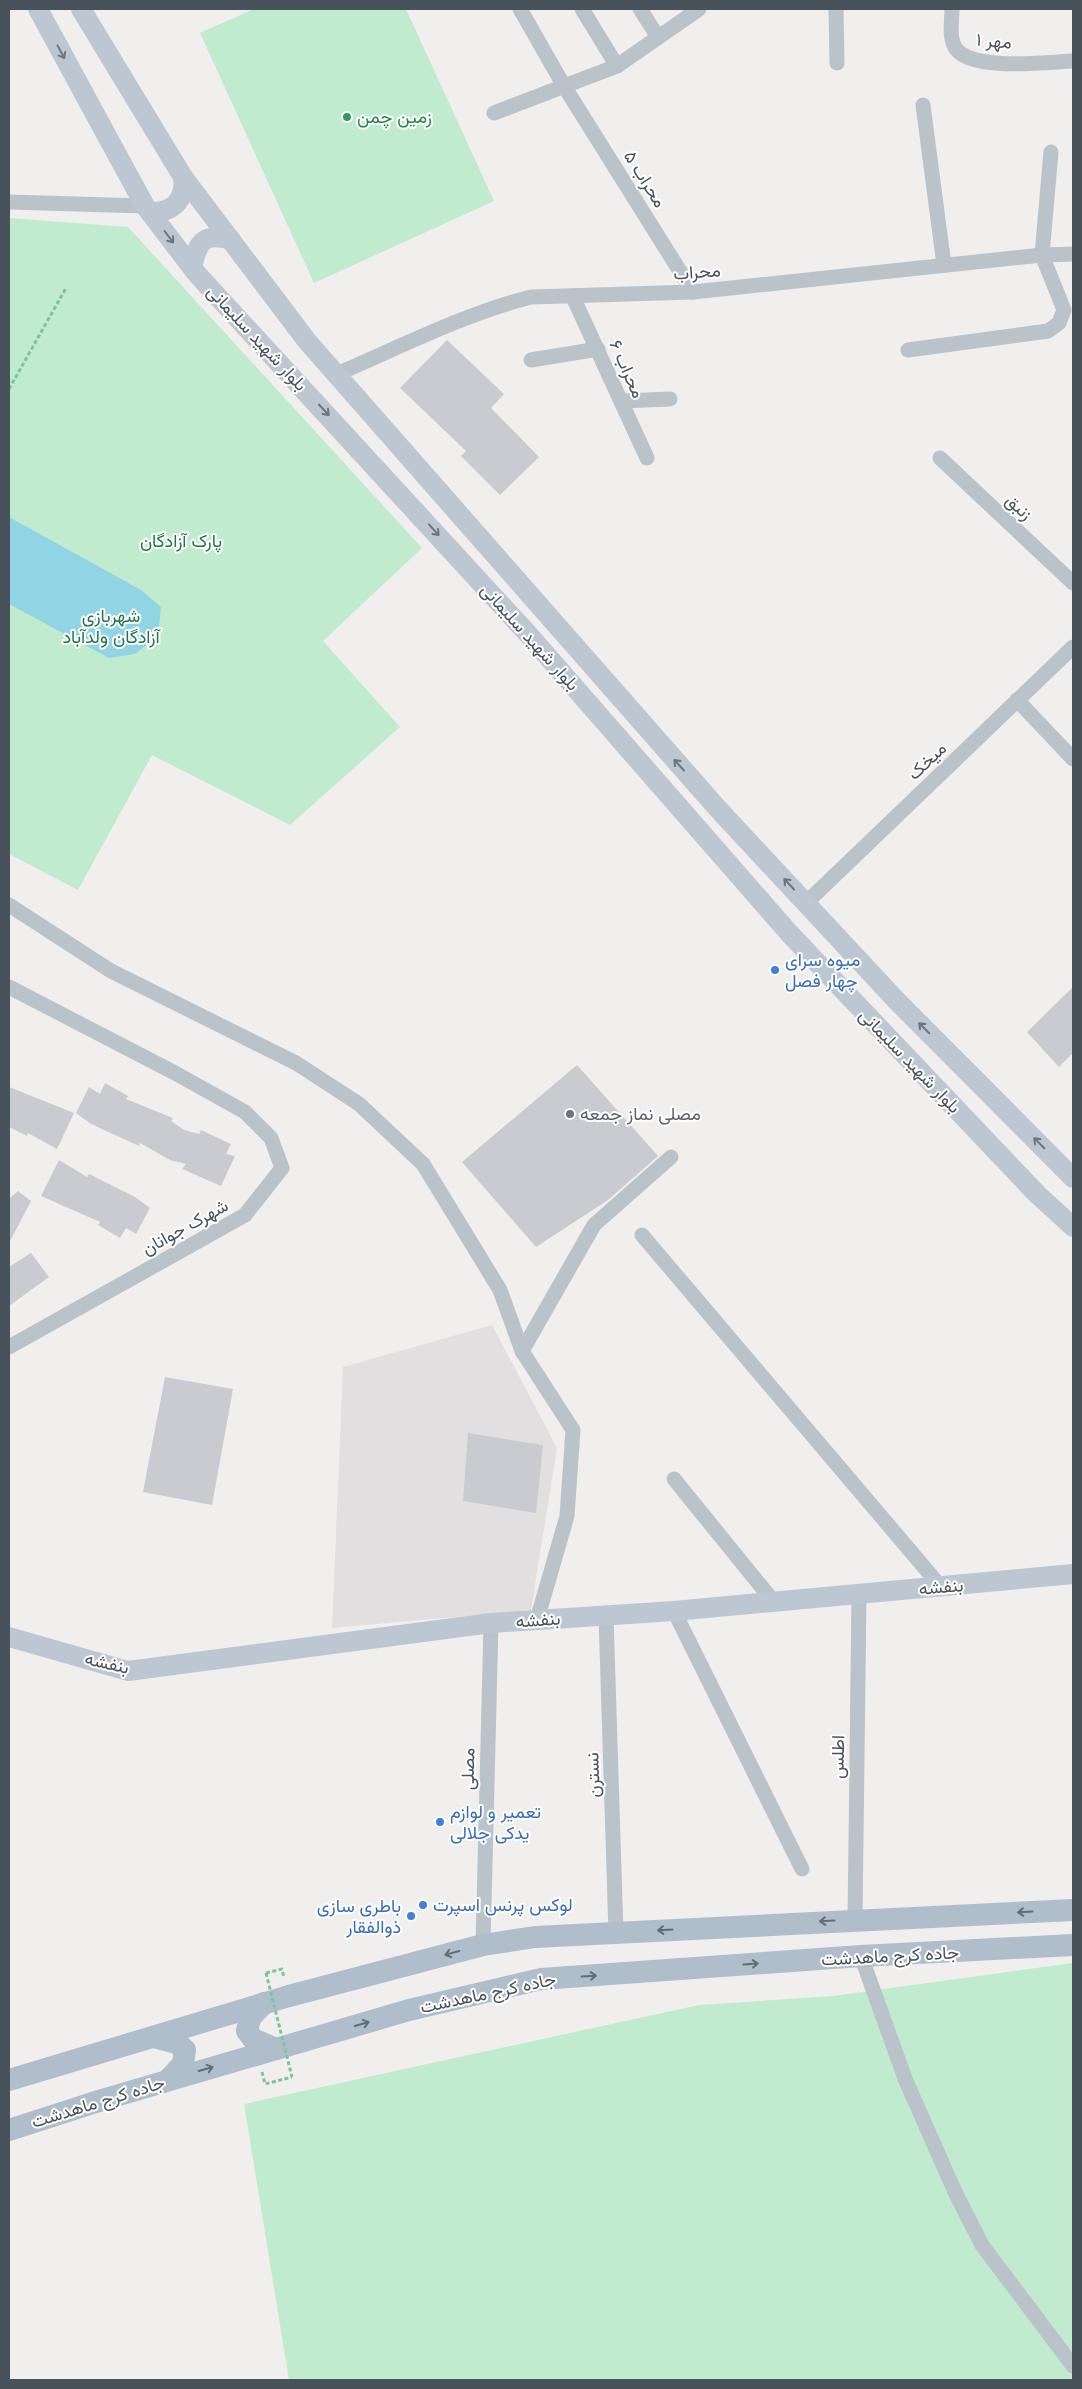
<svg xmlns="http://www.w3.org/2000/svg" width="1082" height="2389" font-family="Helvetica,Vazirmatn,sans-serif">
<rect width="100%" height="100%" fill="#f1eeee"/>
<path fill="#e2dfe0" d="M492,1325l65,123 -26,162 -199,18 11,-261z"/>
<g fill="#c0ebcf">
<path d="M254,9h152l88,192 -180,82 -114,-250z"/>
<path d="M9,218l119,9 294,321 -99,93 77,86 -110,98 -138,-70 -74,135 -69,-36z"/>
<path d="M1073,1963v417h-784l-45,-276 455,-99 134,-9z"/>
</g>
<path fill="#91d5e4" d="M9,517l132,73 20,17 -3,29 -23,18 -26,4 -100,-54z"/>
<g fill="#c9cbd1">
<path d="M447,340l57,54 -13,14 48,49 -39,38 -39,-39 5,-5 -66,-63z"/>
<path d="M1073,987v66l-14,14 -32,-35z"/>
<path d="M577,1065l81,91 -50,44 -72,47 -74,-85z"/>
<path d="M105,1083l23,13 -2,3 47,19 -2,3 13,9 15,4 2,-4 30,14 -5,10 9,2 -14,30 -39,-17 4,-5 -16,-4 -30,-17 -1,3 -48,-22 -15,-11 13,-26 11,7z"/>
<path d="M9,1087l65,26 -17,36 -29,-16 -1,3 -18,-9z"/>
<path d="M59,1160l28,17 2,-3 46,23 15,11 -14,26 -10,-6 -6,10 -22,-13 2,-3 -59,-26z"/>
<path d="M18,1191l13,10 -22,42v-44z"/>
<path d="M31,1253l18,24 -40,29v-39z"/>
<path d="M165,1377l68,12 -21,116 -69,-13z"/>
<path d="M468,1433l75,12 -7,68 -73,-12z"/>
</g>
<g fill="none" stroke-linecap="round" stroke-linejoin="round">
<g stroke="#7bc69f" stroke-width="3" stroke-dasharray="4 2.5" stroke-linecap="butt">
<path d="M9,389l57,-101"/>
<path d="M266,1973l16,-4 2,9"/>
<path d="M262,2072l3,12 27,-7"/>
</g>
<g stroke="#bbc3ca" stroke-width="15">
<path d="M520,9l44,77 129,206"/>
<path d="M582,9l35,57"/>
<path d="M640,9l18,28"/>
<path d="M836,9l1,54"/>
<path d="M952,9c0,13 -4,30 5,41 18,21 90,12 116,11"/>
<path d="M923,105l21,160"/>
<path d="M494,113l123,-47 82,-57"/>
<path d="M9,202l136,4"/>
<path d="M573,297l74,161"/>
<path d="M908,350l140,-19 11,-8 5,-13 -22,-55 9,-103"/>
<path d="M531,360l67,-11"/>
<path d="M337,374c63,-27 127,-60 194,-77l162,-5 349,-37 31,-1"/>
<path d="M621,401l49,-2"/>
<path d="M940,458l133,125"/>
<path d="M1017,700l56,59"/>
<path d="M806,903l267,-256"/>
<path d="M9,905l102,66 185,92 63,41 64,60 77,126 22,61 51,79 -6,86 -30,104"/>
<path d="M9,987l166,86 70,39 26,26 11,30 -37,47 -236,132"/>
<path d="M642,1235l299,352"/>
<path d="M522,1351l72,-126 77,-68"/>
<path d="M674,1479l99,122"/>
<path d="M674,1611l128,258"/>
<path d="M606,1616l10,317"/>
<path d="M855,1920l4,-325"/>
<path d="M483,1945l8,-322"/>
<path d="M861,1956l45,125 49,111 27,53 91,121"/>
</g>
<g stroke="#bdc7d1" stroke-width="20">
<path d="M38,9l107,197 52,68 331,360 261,299 248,261 36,33"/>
<path d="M81,9l102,168 124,164 412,469 177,190 177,178"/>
<path d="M150,212c23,1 36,-12 33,-35"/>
<path d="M192,267c6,-25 11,-35 39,-27"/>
<path d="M9,1637l119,34 363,-48 183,-12 399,-37"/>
</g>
<g stroke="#b0becb" stroke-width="22">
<path d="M264,2003l-14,15 -3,13 6,8 23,10"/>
<path d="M154,2037l23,6 8,7 -2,14 -15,16"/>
<path d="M9,2080l280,-84 194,-51 52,-8 538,-27"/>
<path d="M9,2130l93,-30 307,-90 132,-31 320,-23 212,-11"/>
</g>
<path stroke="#7bc69f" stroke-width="3" stroke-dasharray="4 2.5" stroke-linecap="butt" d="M266,1973l26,104"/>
</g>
<defs><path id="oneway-shaft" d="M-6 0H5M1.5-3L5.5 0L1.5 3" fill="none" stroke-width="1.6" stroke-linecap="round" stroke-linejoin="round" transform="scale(1.25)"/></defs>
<g stroke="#6b757e">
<use href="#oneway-shaft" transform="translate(61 52) rotate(62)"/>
<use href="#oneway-shaft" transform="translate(169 237) rotate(53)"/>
<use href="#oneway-shaft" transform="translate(324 410) rotate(47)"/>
<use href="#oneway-shaft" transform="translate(434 530) rotate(48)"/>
<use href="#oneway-shaft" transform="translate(679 765) rotate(-132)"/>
<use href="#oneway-shaft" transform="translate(789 884) rotate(-133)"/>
<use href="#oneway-shaft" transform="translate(924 1028) rotate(-135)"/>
<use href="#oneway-shaft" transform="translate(1039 1143) rotate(-135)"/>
</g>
<g stroke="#626d76">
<use href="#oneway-shaft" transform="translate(1025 1912) rotate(177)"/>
<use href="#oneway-shaft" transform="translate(827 1921) rotate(177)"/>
<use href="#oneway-shaft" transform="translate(665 1930) rotate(177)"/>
<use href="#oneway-shaft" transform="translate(452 1953) rotate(165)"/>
<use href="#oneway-shaft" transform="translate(751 1964) rotate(-4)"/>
<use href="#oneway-shaft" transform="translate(589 1976) rotate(-3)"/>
<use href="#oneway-shaft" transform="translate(362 2024) rotate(-16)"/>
<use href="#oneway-shaft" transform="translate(206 2069) rotate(-16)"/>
</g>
<circle fill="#2e9e5b" stroke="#fff" stroke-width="2" cx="347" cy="117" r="5"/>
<g fill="#3f7fe0" stroke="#fff" stroke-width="2">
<circle cx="775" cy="970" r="5"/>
<circle cx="440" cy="1822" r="5"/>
<circle cx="423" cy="1905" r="5"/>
<circle cx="411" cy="1916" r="5"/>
</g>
<circle fill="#6b7280" stroke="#fff" stroke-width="2" cx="570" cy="1114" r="5"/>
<g text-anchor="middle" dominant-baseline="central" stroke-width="4" stroke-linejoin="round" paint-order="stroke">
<g font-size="18" fill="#48525a" stroke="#fff">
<text transform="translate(994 41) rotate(5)">مهر ۱</text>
<text transform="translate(645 179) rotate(58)">محراب ۵</text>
<text transform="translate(697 272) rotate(-4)">محراب</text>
<text transform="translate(257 338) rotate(47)">بلوار شهید سلیمانی</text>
<text transform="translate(627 369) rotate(66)">محراب ۶</text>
<text transform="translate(1019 507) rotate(43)">زنبق</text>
<text transform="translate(530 637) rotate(48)">بلوار شهید سلیمانی</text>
<text transform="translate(927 761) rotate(-44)">میخک</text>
<text transform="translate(910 1061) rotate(46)">بلوار شهید سلیمانی</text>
<text transform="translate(185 1227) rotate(-29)">شهرک جوانان</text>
<text transform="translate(941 1587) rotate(-5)">بنفشه</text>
<text transform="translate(538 1620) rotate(-4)">بنفشه</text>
<text transform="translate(107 1663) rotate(13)">بنفشه</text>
<text transform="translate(838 1757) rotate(-89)">اطلس</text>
<text transform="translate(468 1769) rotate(-89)">مصلی</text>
<text transform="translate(593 1775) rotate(-92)">نسترن</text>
<text transform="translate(890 1956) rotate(-3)">جاده کرج ماهدشت</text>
<text transform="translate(488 1993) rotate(-12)">جاده کرج ماهدشت</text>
<text transform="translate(98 2102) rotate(-17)">جاده کرج ماهدشت</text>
</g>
<g font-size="18" fill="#27864d" stroke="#fff" text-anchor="start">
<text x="357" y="117">زمین چمن</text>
</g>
<g font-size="18" fill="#1e7648" stroke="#fff">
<text x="181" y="541">پارک آزادگان</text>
<text x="111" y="616">شهربازی<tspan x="111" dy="21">آزادگان ولدآباد</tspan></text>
</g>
<g font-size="18" fill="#366cbe" stroke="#fff" text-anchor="start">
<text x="785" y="960">میوه سرای<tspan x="785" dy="21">چهار فصل</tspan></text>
<text x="450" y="1812">تعمیر و لوازم<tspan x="450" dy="21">یدکی جلالی</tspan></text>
<text x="433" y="1905">لوکس پرنس اسپرت</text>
<text x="401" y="1906" text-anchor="end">باطری سازی<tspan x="401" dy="21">ذوالفقار</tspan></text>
</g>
<g font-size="18" fill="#5b616d" stroke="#fff" text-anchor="start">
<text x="580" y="1114">مصلی نماز جمعه</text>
</g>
</g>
<rect width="1082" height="2389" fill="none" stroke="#48525a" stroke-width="20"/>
</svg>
